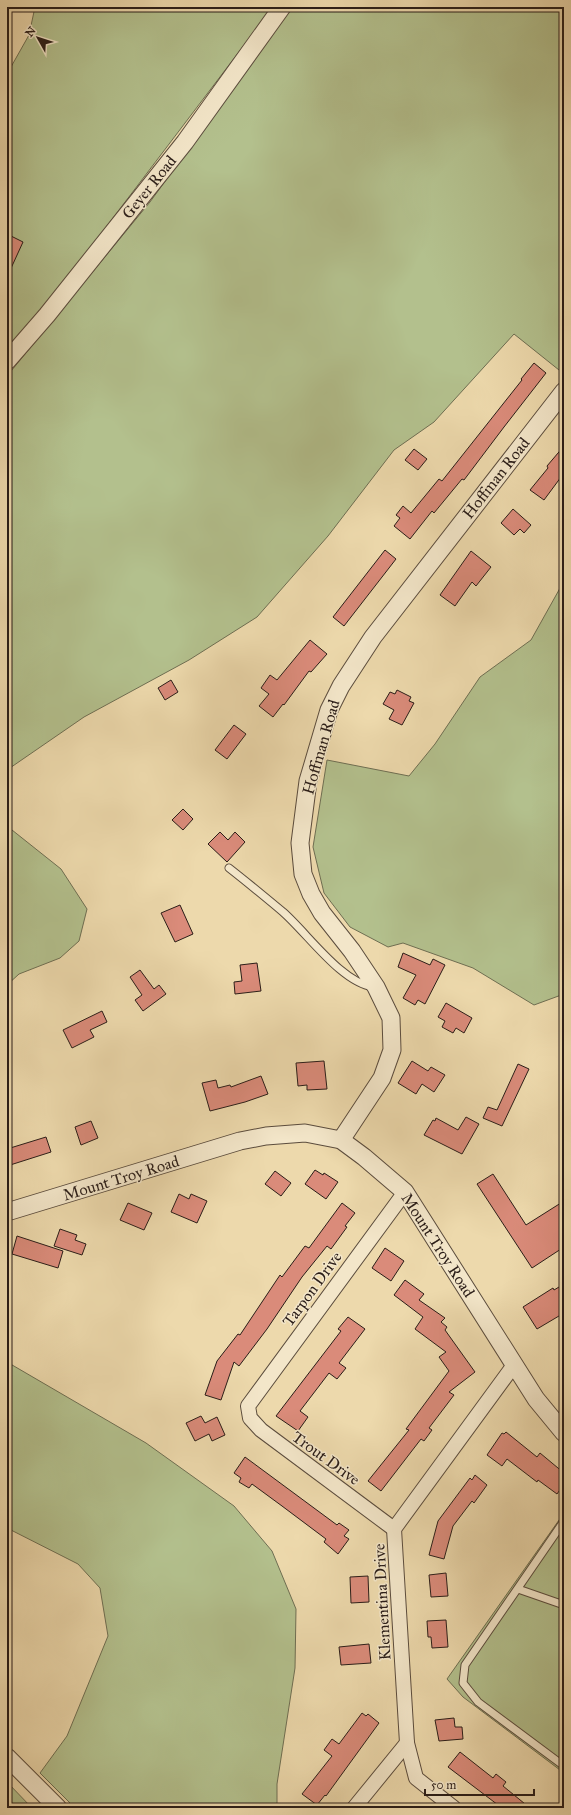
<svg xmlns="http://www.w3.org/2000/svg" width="571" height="1815" font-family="'IM FELL Great Primer',serif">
<rect width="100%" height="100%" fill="#edd9ac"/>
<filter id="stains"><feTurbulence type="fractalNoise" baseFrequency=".005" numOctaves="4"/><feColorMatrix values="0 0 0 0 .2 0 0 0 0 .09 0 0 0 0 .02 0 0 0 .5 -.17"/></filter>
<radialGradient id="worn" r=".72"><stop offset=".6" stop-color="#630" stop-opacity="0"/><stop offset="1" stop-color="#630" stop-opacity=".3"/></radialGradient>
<g fill="#b3c08d" stroke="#6e6e52">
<path d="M35,7h238l-198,261 -68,81v-275l22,-39z"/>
<path d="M292,7h272v367l-50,-40 -80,88 -40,28 -66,86 -71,81 -68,43 -105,57 -77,53v-394l143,-174z"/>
<path d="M564,581v413l-30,11 -61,-37 -70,-25 -15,4 -38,-20 -26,-34 -11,-46 14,-87 82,16 26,-32 45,-67 51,-37z"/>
<path d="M7,826l54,43 26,40 -8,32 -19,17 -41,16 -12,11z"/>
<path d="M7,1362l139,81 88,63 38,45 24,58 -1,59 -18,116v24h-202l-35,-35 27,-37 41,-100 -8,-48 -22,-24 -71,-36z"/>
<path d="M564,1513v260l-101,-76 -16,-18z"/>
<path d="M7,1782l25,26h-25z"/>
</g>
<g fill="#da8b7a" stroke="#2a1d18">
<path d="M7,234l16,8 -16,35z"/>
<path d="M534,363l12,10 -42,54 -40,53 -2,-1 -28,34 -2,-2 -22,28 -16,-13 6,-8 -4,-3 7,-9 8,7 28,-34 3,2 80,-101 -1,-1z"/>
<path d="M564,446v27l-20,27 -14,-10 18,-22 -1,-2z"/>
<path d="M414,449l13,10 -9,11 -13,-10z"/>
<path d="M513,509l18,16 -7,8 -4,-4 -6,6 -13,-12z"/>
<path d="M385,550l11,9 -52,67 -11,-9z"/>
<path d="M471,551l20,16 -15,19 -4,-4 -17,24 -15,-11z"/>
<path d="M310,640l17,14 -16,18 -2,-1 -25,34 -1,-1 -10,13 -14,-11 10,-12 -8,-6 9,-13 7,5z"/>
<path d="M171,680l7,12 -13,8 -7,-12z"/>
<path d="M397,690l14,7 -2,4 5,2 -12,22 -13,-6 5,-9 -11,-6 7,-12 5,2z"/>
<path d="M234,725l12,9 -19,25 -12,-9z"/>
<path d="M183,809l10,10 -10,11 -11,-10z"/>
<path d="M220,832l8,8 7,-8 10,10 -18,20 -19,-18z"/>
<path d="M180,905l13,29 -18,8 -14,-29z"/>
<path d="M403,953l27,12 3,-6 12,6 -20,39 -7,-4 -3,5 -12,-7 13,-23 -18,-8z"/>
<path d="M257,963l4,28 -26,3 -1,-12 8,-1 -2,-16z"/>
<path d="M140,970l14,19 5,-4 7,9 -23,17 -8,-11 7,-5 -12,-18z"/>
<path d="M446,1003l26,15 -8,15 -8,-5 -3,5 -11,-6 3,-6 -7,-4z"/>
<path d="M102,1011l5,11 -17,8 4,7 -22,11 -9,-18z"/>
<path d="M324,1061l3,28 -20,1v-5l-9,1 -2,-23z"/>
<path d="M412,1061l16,10 3,-4 14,8 -11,17 -12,-8 -6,10 -18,-11z"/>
<path d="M518,1064l11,5 -27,57 -19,-8 5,-11 9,3z"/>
<path d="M261,1076l7,18 -23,8 -35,9 -8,-28 14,-3 2,8 12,-3 1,2z"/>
<path d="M466,1117l13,7 -17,30 -38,-19 9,-15 2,1 1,-3 22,12z"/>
<path d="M91,1121l7,17 -17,7 -6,-18z"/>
<path d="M46,1137l5,15 -44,14v-17z"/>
<path d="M315,1170l8,5 1,-2 14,9 -12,17 -21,-15z"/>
<path d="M275,1171l16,12 -10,13 -16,-12z"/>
<path d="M493,1174l33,51 38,-24v46l-32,21 -55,-84z"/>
<path d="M179,1194l10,5 2,-5 16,7 -10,22 -26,-11z"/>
<path d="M128,1203l24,10 -8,17 -24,-10z"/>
<path d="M342,1203l13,10 -10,13 2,1 -16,22 -4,-3 -25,31 -35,52 -28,37 -5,-4 -13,38 -16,-5 12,-34 21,-27 2,1 40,-60 2,2 23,-31 4,2z"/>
<path d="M60,1229l17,6 -2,5 11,4 -4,11 -28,-9z"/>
<path d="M17,1236l46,15 -5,17 -46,-14z"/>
<path d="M385,1248l19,13 -13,20 -19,-13z"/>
<path d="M405,1280l19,14 -5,6 26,18 -4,4 6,5 -2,3 30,42 -26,20 5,3 -25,33 3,2 -8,11 -3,-2 -40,52 -13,-10 41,-51 -3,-1 43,-58 -10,-14 7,-5 -31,-23 8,-12 -29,-22z"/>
<path d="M564,1284v29l-27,16 -14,-22 30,-19 1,2z"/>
<path d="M348,1317l17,12 -26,34 7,5 -9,11 -8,-6 -29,38 8,6 -10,14 -22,-15 65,-85 -3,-2z"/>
<path d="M201,1416l4,7 12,-6 8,18 -13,6 -3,-7 -14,7 -9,-18z"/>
<path d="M506,1432l31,25 3,-4 24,20v11l-7,10 -19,-14 -1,2 -30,-23 -5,7 -15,-11 15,-22 2,1z"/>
<path d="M245,1457l92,68 2,-2 10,7 -5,6 5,3 -11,15 -14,-12 2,-3 -44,-33 -30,-22 -3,4 -10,-6 2,-4 -7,-5z"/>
<path d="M475,1475l12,10 -13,18 -2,-2 -19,25 -9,33 -15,-4 9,-34 32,-43 2,2z"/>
<path d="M446,1573l2,23 -17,1 -2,-22z"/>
<path d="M368,1576l1,26 -18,1 -1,-26z"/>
<path d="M446,1620l2,27 -16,1 -1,-11h-3l-1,-16z"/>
<path d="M369,1644l2,19 -30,2 -2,-18z"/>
<path d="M362,1713l4,3 2,-2 11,9 -53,73 -1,-1 -8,10 -15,-11 30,-38 -8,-6 8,-11 7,5z"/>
<path d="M454,1718l1,9h7l1,12 -24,2 -4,-21z"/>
<path d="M460,1752l33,26 3,-4 10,8 -3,4 27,22h-28l-54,-41z"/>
</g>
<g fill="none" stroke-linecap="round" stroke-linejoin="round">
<g stroke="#5b4c3d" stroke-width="9">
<g id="service">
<path d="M229,868c18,14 36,29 54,44 25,22 58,70 90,75"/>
<path d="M564,1521l-99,144 -2,18 15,19 86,64"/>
<path d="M518,1589l46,16"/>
</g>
</g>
<g stroke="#5b4c3d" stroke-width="16">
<g id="minor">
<path d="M394,1529l-133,-99 -11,-12 -2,-12 157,-214"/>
<path d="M354,1808l53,-65"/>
<path d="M454,1808l-38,-30 -9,-35 -13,-214 120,-164"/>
</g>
</g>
<g stroke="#5b4c3d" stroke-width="19">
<g id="tertiary">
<path d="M7,361l40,-46 138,-173 97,-135"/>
<path d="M341,1140l41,-62 10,-28 -1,-32 -15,-31 -24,-36 -30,-38 -11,-19 -8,-20 -3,-31 8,-62 21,-71 12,-24 32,-49 191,-246"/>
<path d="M7,1212l233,-71 26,-5 39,-3 36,7 23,17 41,35 131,207 28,34"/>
<path d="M7,1757l51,51"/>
</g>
</g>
<use href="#service" stroke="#f3e6c9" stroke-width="7"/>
<use href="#minor" stroke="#f3e6c9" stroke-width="14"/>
<use href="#tertiary" stroke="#f3e6c9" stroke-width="17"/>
</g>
<g text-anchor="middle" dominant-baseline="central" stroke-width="3" stroke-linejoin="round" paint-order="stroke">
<g font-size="16" fill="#2a1d18" stroke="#f3e6c9">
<text transform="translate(149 187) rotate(-51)">Geyer Road</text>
<text transform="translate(496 478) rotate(-52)">Hoffman Road</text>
<text transform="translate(321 747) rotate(-74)">Hoffman Road</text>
<text transform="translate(121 1178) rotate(-17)">Mount Troy Road</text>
<text transform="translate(438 1245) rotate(57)">Mount Troy Road</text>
<text transform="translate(312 1289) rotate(-54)">Tarpon Drive</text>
<text transform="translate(326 1458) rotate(36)">Trout Drive</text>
<text transform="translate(382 1602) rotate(-93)">Klementina Drive</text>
</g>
</g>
<rect width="571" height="1815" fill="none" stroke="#edd9ac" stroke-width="24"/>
<rect x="8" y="8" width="555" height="1799" fill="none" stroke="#2a1d18" stroke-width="2"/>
<rect x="12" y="12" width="547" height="1791" fill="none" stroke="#2a1d18"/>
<g transform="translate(38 38) rotate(309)" stroke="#f3e6c9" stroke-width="3" paint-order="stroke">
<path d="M0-3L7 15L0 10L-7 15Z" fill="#2a1d18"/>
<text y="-6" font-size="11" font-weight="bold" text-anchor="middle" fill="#2a1d18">N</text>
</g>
<path d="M425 1789v6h109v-6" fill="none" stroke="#2a1d18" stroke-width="2"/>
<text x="431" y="1789" font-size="12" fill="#2a1d18" stroke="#f3e6c9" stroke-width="3" paint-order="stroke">50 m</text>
<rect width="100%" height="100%" filter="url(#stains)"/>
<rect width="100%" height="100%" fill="url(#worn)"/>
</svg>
